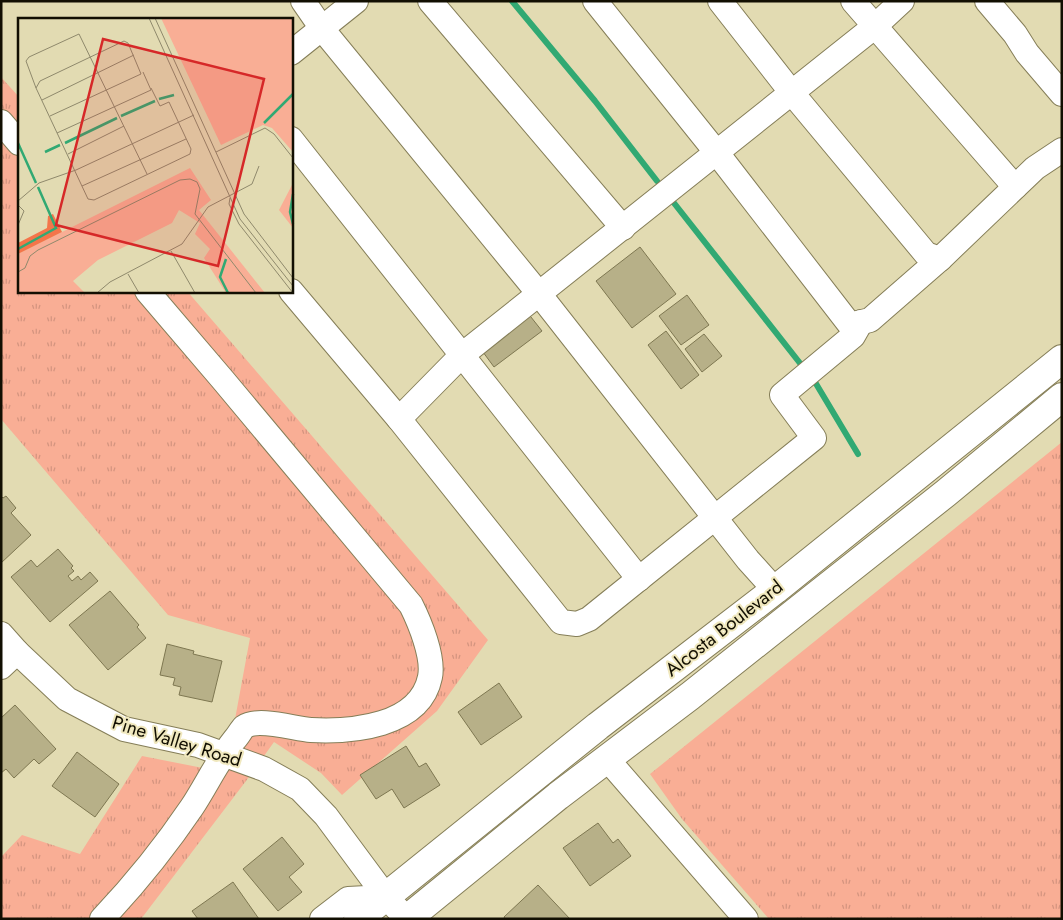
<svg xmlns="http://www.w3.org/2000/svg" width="1063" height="920" font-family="Jost,sans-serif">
<defs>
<pattern id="grass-tufts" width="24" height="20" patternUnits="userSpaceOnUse" patternTransform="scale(1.25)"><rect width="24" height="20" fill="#f9ae95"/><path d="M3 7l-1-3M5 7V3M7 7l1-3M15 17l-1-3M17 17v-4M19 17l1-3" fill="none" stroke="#d4947f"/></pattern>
</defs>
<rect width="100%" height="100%" fill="#e2dbb2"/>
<g fill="url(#grass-tufts)">
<path d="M1,77l18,20v194h168l301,349 -51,71 -95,84 -21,-22 -47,-31 -28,39 -105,138h-140v-62l21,-22 58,19 62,-98 66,13 25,-39 17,-92 -82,-23 -167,-196z"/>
<path d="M1062,442v477h-293l-87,-100 -32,-45z"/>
</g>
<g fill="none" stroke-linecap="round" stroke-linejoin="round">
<g stroke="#31a973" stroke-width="6">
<path d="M512,1l83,100 62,80"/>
<path d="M674,203l129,164"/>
<path d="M815,382l43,72"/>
</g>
</g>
<g fill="#b7b088" stroke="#7e7751">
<path d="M640,247l36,47 -44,34 -36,-47z"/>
<path d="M687,295l22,30 -28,20 -22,-29z"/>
<path d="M527,312l15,19 -48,36 -14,-19z"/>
<path d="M666,331l33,44 -18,14 -33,-44z"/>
<path d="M704,334l18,22 -20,16 -17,-23z"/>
<path d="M1,496l2,2 3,-2 10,12 -5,5 20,22 -30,28z"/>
<path d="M58,549l15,17 -2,2 3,3 -6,5 4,5 6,-5 3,4 9,-8 8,9 -48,41 -39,-45 20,-17 6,7z"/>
<path d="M110,591l29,34 -2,2 9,11 -38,32 -39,-45z"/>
<path d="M167,644l27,7 -1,3 29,7 -10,41 -33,-7 2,-8 -8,-2 2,-7 -15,-3z"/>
<path d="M499,683l23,34 -41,28 -23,-33z"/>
<path d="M15,705l41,44 -17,15 -5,-5 -20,19 -8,-9 -5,4v-55z"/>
<path d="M406,746l13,21 7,-4 14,22 -36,23 -12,-19 -16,10 -16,-24z"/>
<path d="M77,752l42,32 -24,33 -43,-31z"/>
<path d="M598,823l15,20 5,-4 13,17 -41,30 -27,-38z"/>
<path d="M282,837l22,27 -15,13 13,15 -24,19 -35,-42z"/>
<path d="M233,882l26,37h-61l-6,-8z"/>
<path d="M538,885l32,34h-65l-1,-2z"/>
</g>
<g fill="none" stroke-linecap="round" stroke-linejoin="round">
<g stroke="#857e58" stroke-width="26">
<g id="minor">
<path d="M303,1l20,29 217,265 208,265 27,30"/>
<path d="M430,1l193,227"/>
<path d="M595,1l122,152 133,172 20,-5 70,-61"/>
<path d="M720,1l72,92 134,161 14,5 95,-91 27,-18"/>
<path d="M853,1l162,186"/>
<path d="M987,1l28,33 12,19 35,41"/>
<path d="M291,53l65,-52"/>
<path d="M1,122l18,21"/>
<path d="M291,139l348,440"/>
<path d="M291,291l108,128 162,203 16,2 12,-5 225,-181 -32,-43 71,-59 8,-14"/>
<path d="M399,419l63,-64 412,-328 28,-26"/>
<path d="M1,634l16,18 50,47 57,30 74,16 66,24 36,20 26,27 60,81 21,22"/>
<path d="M1,667l16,-15"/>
<path d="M607,759l139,160"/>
<path d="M102,919c33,-35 63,-72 90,-112 15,-23 26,-47 43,-68 3,-3 6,-9 9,-12 14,-10 51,2 67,3 40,2 109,-3 119,-53 4,-20 -10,-54 -19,-72l-188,-225 -76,-89"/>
<path d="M322,919l26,-20 38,-2"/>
</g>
</g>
<g stroke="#857e58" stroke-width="30">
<g id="major">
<path d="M358,919l240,-193 177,-136 287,-231"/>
<path d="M407,919l151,-123 132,-100 122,-97 134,-106 116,-96"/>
</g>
</g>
<use href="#minor" stroke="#fff" stroke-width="24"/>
<use href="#major" stroke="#fff" stroke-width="28"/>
</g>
<g text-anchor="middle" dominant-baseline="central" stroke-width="4" stroke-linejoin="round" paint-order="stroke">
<g font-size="19" fill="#120f02" stroke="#f0e8be">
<text transform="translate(724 628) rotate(-38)">Alcosta Boulevard</text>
<text transform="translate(177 741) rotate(17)">Pine Valley Road</text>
</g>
</g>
<g transform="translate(18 18)">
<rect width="275" height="275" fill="#e2dbb2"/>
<path d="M143,0h132v134l-21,-24 -9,-3 -42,20zM172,150l21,32 -12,10 66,83h-39l-22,-35 6,-9 -15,-15 5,-11 -21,-13 -7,13 -74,37 -25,21 12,12h-67v-39zM275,165v45l-14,-18z" fill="#f9ae95"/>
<path d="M35,196l9,18 -44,22v-11l29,-15 1,-12z" fill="#f4754a"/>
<path fill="none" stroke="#31a973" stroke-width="2.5" d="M141,81l15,-4M103,98l34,-15M246,105l29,-29M0,125l18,40M47,125l52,-25M27,134l15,-7M275,176l-3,18 3,12M0,231l38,-21 -18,-41M208,241l-6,18 8,16"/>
<path fill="none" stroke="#8f896c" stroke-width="1" d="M131,0l91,201 53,67M137,0l89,196 49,64M18,70l-10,-27 3,-4 50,-23 68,140M24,82l92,-45M32,98l91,-42 -13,-31 -4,-2 -84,40 -4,7 52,111 6,1 96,-46 1,-5 -22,-47 -9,4 -9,-18M39,115l94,-43 -8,-18M198,134l49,-24 9,6 19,24M50,136l56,-28M64,168l104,-47M212,180l-1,6 10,20 54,69M0,183l21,-18 37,-13 118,-55M0,187l6,6 -6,14M153,233l24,42M0,254l7,-4 5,-12 8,-6 142,-70 10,-1 7,3 3,7 -5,25 61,79M110,256l11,19M79,275l13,-11 72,-38 26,-37 44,-23 7,-18"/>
<path fill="#d62828" fill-opacity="0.15" stroke="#d62828" stroke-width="2.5" d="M85,21l161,40 -46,187 -162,-41z"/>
<rect width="275" height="275" fill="none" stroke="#120f02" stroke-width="2.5"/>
</g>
<rect width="1063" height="920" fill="none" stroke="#120f02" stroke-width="5"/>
</svg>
